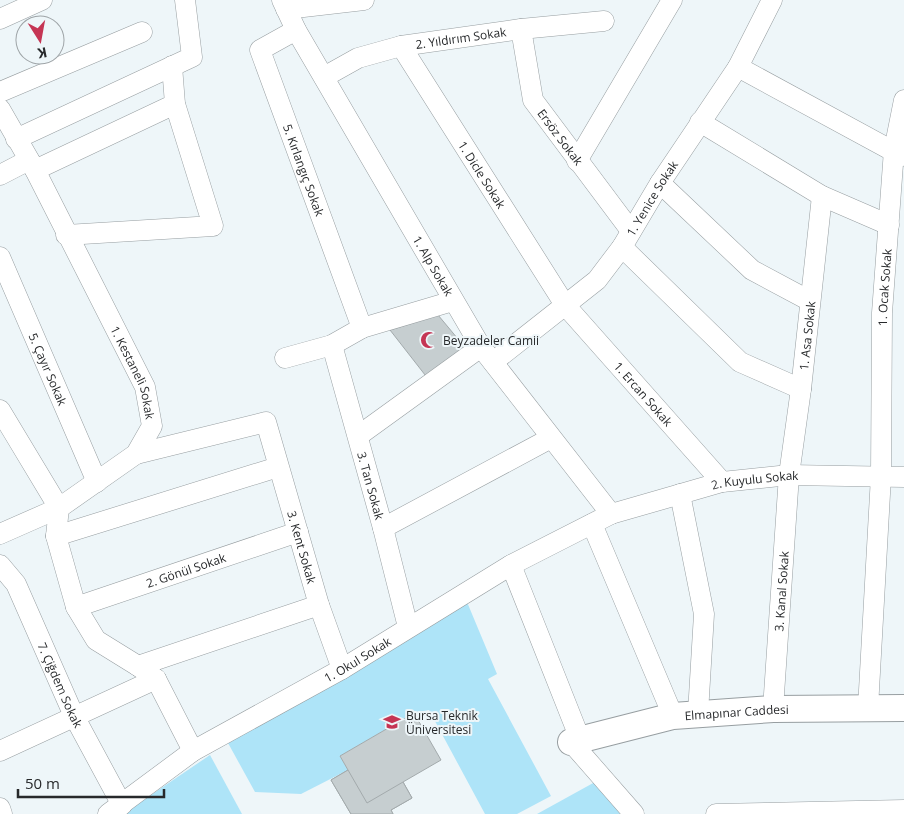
<svg xmlns="http://www.w3.org/2000/svg" width="904" height="814" font-family="'Open Sans',sans-serif">
<rect width="100%" height="100%" fill="#eef6f9"/>
<g fill="#aee4f8">
<path d="M467,602l30,72 -9,5 63,117 -34,18h-32l-56,-104 -15,3 -74,43 8,14 -47,24 -46,-2 -27,-49z"/>
<path d="M210,755l32,59h-119z"/>
<path d="M595,782l29,32h-87z"/>
</g>
<g fill="#c6ced0" stroke="#a3aaac">
<path d="M438,315l30,36 -39,29 -39,-50z"/>
<path d="M414,713l27,47 -38,22 9,16 -21,12 2,4h-42l-20,-34 17,-10 -8,-14z"/>
<path d="M348,770l19,33 36,-21 9,16 -21,12 2,4h-42l-20,-34z"/>
</g>
<g fill="none" stroke-linecap="round" stroke-linejoin="round">
<g stroke="#979ea1" stroke-width="21">
<g id="minor">
<path id="s1" d="M282,0l14,30 185,317 130,167"/>
<path d="M286,9l78,-9"/>
<path d="M0,19l42,-19"/>
<path id="s2" d="M521,29l12,71 98,131"/>
<path id="s3" d="M296,30l-36,20 102,278"/>
<path id="s4" d="M401,46l164,259 157,177"/>
<path d="M738,67l164,89"/>
<path id="s5" d="M324,77l34,-19 43,-12 120,-17 83,-8"/>
<path d="M0,92l142,-60"/>
<path id="s6" d="M0,109l35,61 110,217 7,39 -16,28 -77,54 -3,28 20,71 20,33 42,26 18,13 37,72"/>
<path d="M700,122l122,74 67,29"/>
<path d="M16,139l176,-82 -7,-57"/>
<path d="M577,161l95,-161"/>
<path d="M35,170l140,-66"/>
<path d="M0,175l29,-15"/>
<path d="M660,183l92,87 58,31"/>
<path d="M66,235l147,-9 -38,-122 -3,-38"/>
<path d="M622,247l118,115 61,27"/>
<path id="s7" d="M0,257l97,225"/>
<path id="s8" d="M332,345l51,183 25,99"/>
<path d="M285,358l47,-13 30,-17 91,-27"/>
<path id="s9" d="M493,362l104,-82 25,-33 38,-64 78,-116 34,-67"/>
<path d="M0,410l59,98 -59,26"/>
<path d="M358,436l123,-89"/>
<path id="s10" d="M136,454l130,-32 53,183 23,64"/>
<path d="M680,494l24,120 -6,99"/>
<path d="M592,524l81,192"/>
<path d="M383,528l168,-90"/>
<path d="M56,536l222,-69"/>
<path id="s11" d="M0,565l16,19 58,132 48,89"/>
<path d="M511,565l69,174"/>
<path id="s12" d="M76,607l222,-75"/>
<path d="M138,666l181,-61"/>
<path id="s13" d="M868,708l13,-232 1,-163 12,-163 10,-50"/>
<path id="s14" d="M773,709l16,-234 12,-86 21,-193"/>
<path d="M571,742l63,72"/>
<path d="M0,751l156,-72"/>
<path d="M0,808l2,6"/>
<path id="s15" d="M108,814l85,-63 149,-82 169,-104 100,-51 111,-32 67,-7 115,2"/>
<path d="M716,814l188,-4"/>
</g>
</g>
<g stroke="#979ea1" stroke-width="28">
<g id="tertiary">
<path id="s16" d="M571,742l102,-26 100,-7 131,-1"/>
</g>
</g>
<use href="#minor" stroke="#fff" stroke-width="20"/>
<use href="#tertiary" stroke="#fff" stroke-width="26"/>
</g>
<defs>
<g id="mosque-bare" transform="scale(1.35)"><path d="M3.5-4.9A6 6 0 1 0 3.5 4.9A5 5 0 1 1 3.5-4.9Z" fill="#c53554" stroke="#eef6f9" stroke-width="2.5" paint-order="stroke"/></g>
<g id="university-bare" transform="scale(1.35)"><path d="M0-5L7-2L0 1L-7-2ZM-4 1L0 2.5L4 1V4Q0 6-4 4Z" fill="#c53554" stroke="#eef6f9" stroke-width="2.5" paint-order="stroke"/></g>
</defs>
<g fill-rule="evenodd">
<use href="#mosque-bare" x="429" y="340"/>
<use href="#university-bare" x="392" y="722"/>
</g>
<g text-anchor="middle" dominant-baseline="central" stroke-width="4" stroke-linejoin="round" paint-order="stroke">
<g font-size="12" fill="#27292b" stroke="#eef6f9">
<text stroke="none"><textPath href="#s5" startOffset="144">2. Yıldırım Sokak</textPath></text>
<text stroke="none"><textPath href="#s2" startOffset="118">Ersöz Sokak</textPath></text>
<text stroke="none"><textPath href="#s3" startOffset="169">5. Kırlangıç Sokak</textPath></text>
<text stroke="none"><textPath href="#s4" startOffset="152">1. Dicle Sokak</textPath></text>
<text stroke="none"><textPath href="#s9" startOffset="231">1. Yenice Sokak</textPath></text>
<text stroke="none"><textPath href="#s1" startOffset="306">1. Alp Sokak</textPath></text>
<text stroke="none"><textPath href="#s13" startOffset="421">1. Ocak Sokak</textPath></text>
<text stroke="none"><textPath href="#s14" startOffset="375">1. Asa Sokak</textPath></text>
<text stroke="none"><textPath href="#s7" startOffset="122">5. Çayır Sokak</textPath></text>
<text stroke="none"><textPath href="#s6" startOffset="296">1. Kestaneli Sokak</textPath></text>
<text stroke="none"><textPath href="#s4" startOffset="425">1. Ercan Sokak</textPath></text>
<text stroke="none"><textPath href="#s15" startOffset="735">2. Kuyulu Sokak</textPath></text>
<text stroke="none"><textPath href="#s8" startOffset="146">3. Tan Sokak</textPath></text>
<text stroke="none"><textPath href="#s10" startOffset="264">3. Kent Sokak</textPath></text>
<text stroke="none"><textPath href="#s12" startOffset="116">2. Gönül Sokak</textPath></text>
<text stroke="none"><textPath href="#s14" startOffset="118">3. Kanal Sokak</textPath></text>
<text stroke="none"><textPath href="#s15" startOffset="294">1. Okul Sokak</textPath></text>
<text stroke="none"><textPath href="#s11" startOffset="135">7. Çiğdem Sokak</textPath></text>
<text stroke="none"><textPath href="#s16" startOffset="169">Elmapınar Caddesi</textPath></text>
</g>
<g font-size="12" fill="#27292b" stroke="#eef6f9" text-anchor="start">
<text x="443" y="340">Beyzadeler Camii</text>
<text x="406" y="715">Bursa Teknik<tspan x="406" dy="14">Üniversitesi</tspan></text>
</g>
</g>
<g transform="translate(40 40) rotate(169)"><circle r="24" fill="#eef6f9" stroke="#9ea4a7"/>
<path d="M0-4L9 19L0 12L-9 19Z" fill="#c53554"/>
<text y="-8" font-size="14" font-weight="bold" text-anchor="middle" fill="#27292b">K</text>
</g>
<path d="M18 789v8h146v-8" fill="none" stroke="#27292b" stroke-width="2.5"/>
<text x="25" y="789" font-size="15" fill="#27292b" stroke="#eef6f9" stroke-width="4" paint-order="stroke">50 m</text>
</svg>
